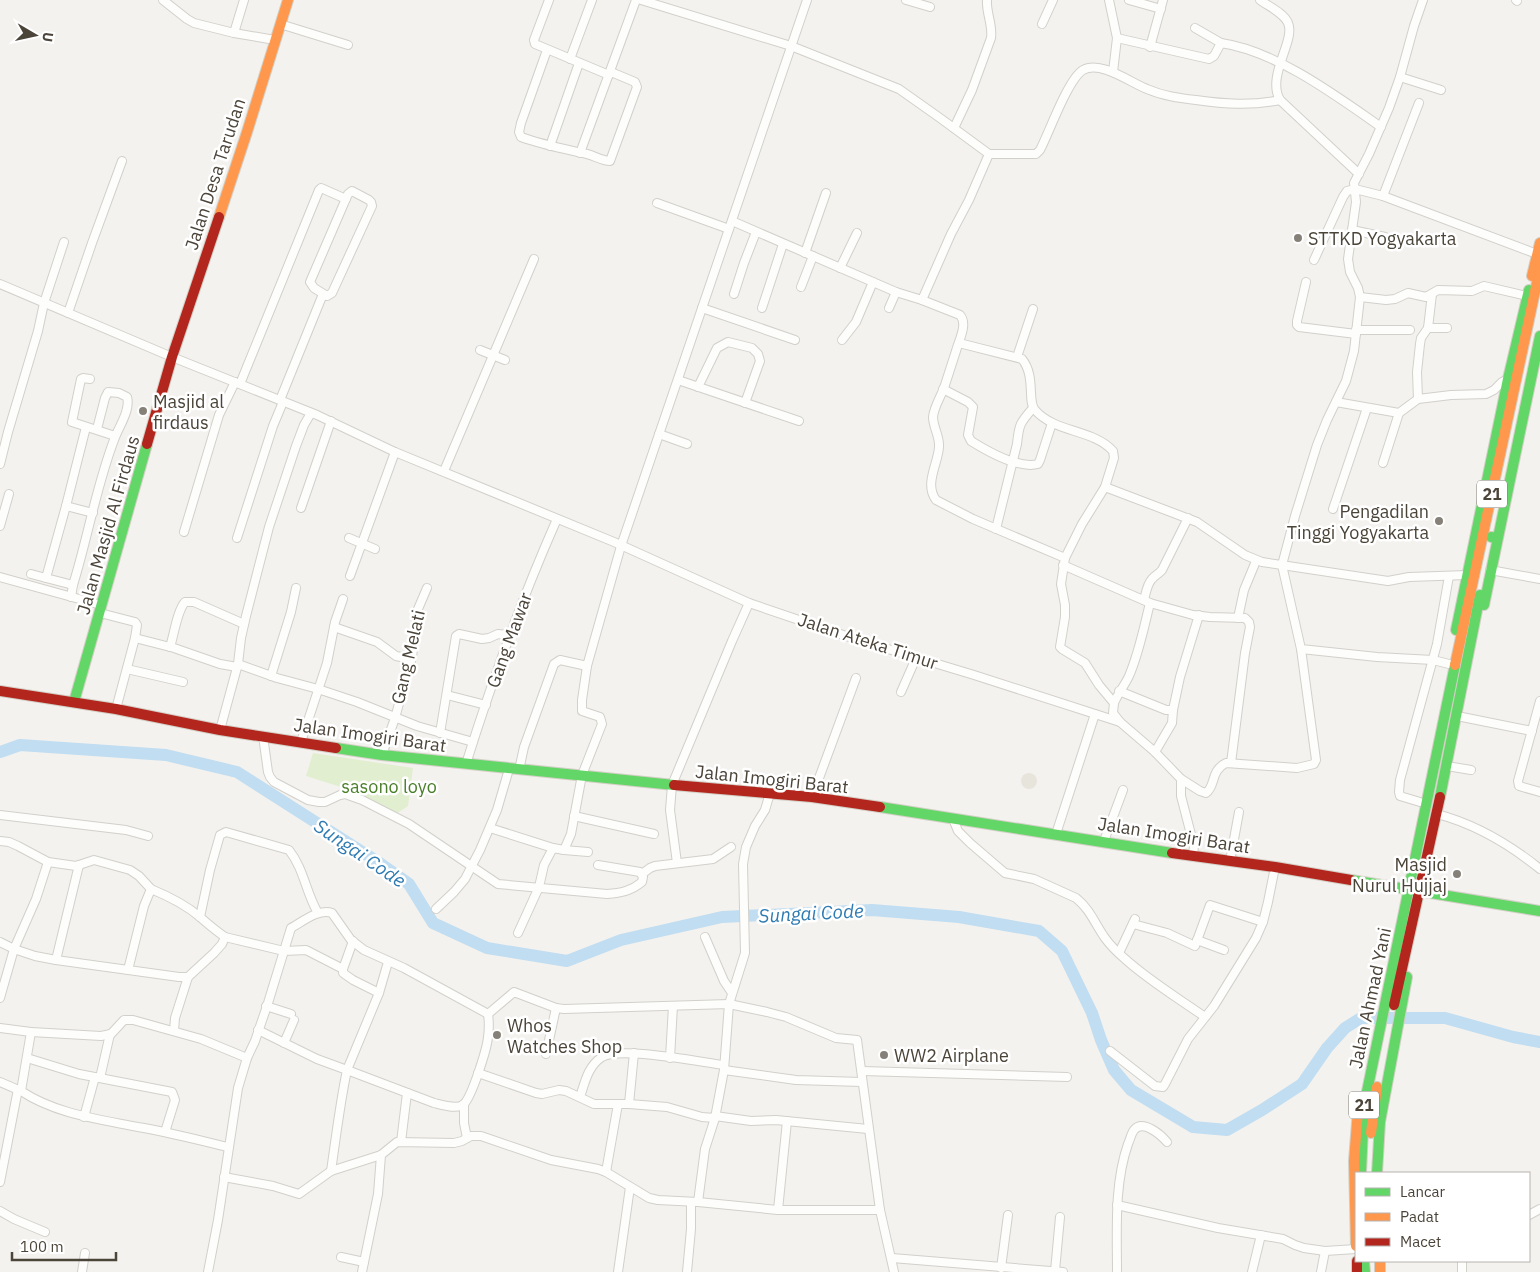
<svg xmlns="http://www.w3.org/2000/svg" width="1540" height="1272" font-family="'IBM Plex Sans',sans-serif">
<rect width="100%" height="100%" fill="#f4f2ee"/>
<circle fill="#e7e4dc" cx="1029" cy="781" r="8"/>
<path fill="#e1eecf" d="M313,753l100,15 -5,38 -12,8 -7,-1 -25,-17 -8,3 -12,-11 -38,-12z"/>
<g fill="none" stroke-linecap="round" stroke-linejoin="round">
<path stroke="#c0ddf1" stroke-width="12" d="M0,752l20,-7 146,10 71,17 141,90 31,22 24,39 54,25 80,13 54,-21 101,-23 150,-7 87,7 80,14 23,20 30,62 9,27 13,30 17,20 62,37 34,3 35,-20 40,-26 25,-36 18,-20 16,-10h84l68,19 27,5"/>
<g stroke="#d2d0cb" stroke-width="10">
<g id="street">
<path d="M163,0l24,19 7,4 40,10 41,7"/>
<path d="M549,0l-15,40 1,4 74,31"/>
<path d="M641,0l150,46 108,43 41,29 49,36h47l4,-4c9,-17 28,-71 43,-80 18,-10 48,13 64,19 16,7 32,9 49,11 28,4 55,6 84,0"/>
<path d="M906,0l24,7"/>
<path d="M1109,0l8,38 -4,34"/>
<path d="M1129,0l32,9"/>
<path d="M1260,0c8,6 24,13 28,23 8,17 -22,53 -8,77l79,74"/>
<path d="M1423,0l-9,26 -14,51 -11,31 -20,46 -15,29 2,19 -8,57 2,13 8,16 2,9 -6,54 -8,30 -19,39 -10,25 -22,71 -13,49 19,84 76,8 56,3 16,4"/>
<path d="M1516,0l1,1"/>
<path d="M280,24l68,21"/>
<path d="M1042,24l11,-24"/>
<path d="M1195,28l26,15"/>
<path d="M234,33l10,-33"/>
<path d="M1117,38l92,21 5,-3 7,-13c55,8 114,52 160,84"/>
<path d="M1150,47l13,-47"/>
<path d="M547,50l-26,73 -2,9 2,5c22,8 44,12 66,17 8,2 15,7 23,7l27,-74 -2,-5 -24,-10"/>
<path d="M570,59l22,-59"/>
<path d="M1400,77l41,13"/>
<path d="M954,128l18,-38 19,-52c2,-13 -5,-25 -4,-38"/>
<path d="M550,146l29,-83"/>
<path d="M580,153l56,-153"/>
<path d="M352,191l17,9 2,2 1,4 -40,87 -5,3 -13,-8 -4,-6 38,-88z"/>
<path d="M1383,196l36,-93"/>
<path d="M657,203l72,26"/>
<path d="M732,221l164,71 26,8 38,15c8,9 -1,25 -4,36 -4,12 -8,25 -12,37 -4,10 -10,19 -11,29 0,10 7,20 6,30 -1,17 -15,37 -3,53l37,19 92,39 -4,26 4,21v12l-5,30 2,2 23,14 14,22 15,18 -1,10 7,9 35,30 26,27v17l13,50 -1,10"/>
<path d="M1352,230l33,7"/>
<path d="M805,253l21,-60"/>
<path d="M1314,260l29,-63 4,-6 8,-2 28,7 154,58"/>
<path d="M840,268l17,-35"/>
<path d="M1306,282l-9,39v4l2,2 57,7"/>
<path d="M0,284l172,73 145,58 78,37 219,90 135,61 106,36 119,36 146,47"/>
<path d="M801,287l12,-31"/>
<path d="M734,294l10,-31 12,-31"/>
<path d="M1360,297l26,3 9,-1 13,-6 18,4 12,-7 34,1 12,-5 43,10"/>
<path d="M922,300l29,-66 18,-34 20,-46"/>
<path d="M702,308l93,32"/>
<path d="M762,308l21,-64"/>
<path d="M889,308l7,-16"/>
<path d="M68,313l24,-70 30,-82"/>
<path d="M1428,328h19"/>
<path d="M1356,330h54"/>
<path d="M842,340l14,-18 17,-40"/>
<path d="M959,343l63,16c14,17 5,43 13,51 20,23 58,19 78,41l1,7 -9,29"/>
<path d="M480,350l25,10"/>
<path d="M1017,357l16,-48"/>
<path d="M90,379l-7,-1 -2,1 -9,43 43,14"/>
<path d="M678,380l121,41"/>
<path d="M240,384l79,-194 2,-2 25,11"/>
<path d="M698,387l19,-39 11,-6 24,6 6,6 2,7 -15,42"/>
<path d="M943,389l25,13 5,5 -5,28 3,6c16,10 48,28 67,23l2,-4 12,-37"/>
<path d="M1418,399l-1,-27 3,-28 1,-6 7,-10 4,-34"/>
<path d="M280,400l43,-106"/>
<path d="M1336,402l63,11 19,-14 33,-4 35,-1 8,-4 8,-8 6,-3"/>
<path d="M86,427l-20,79 27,7"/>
<path d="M659,434l28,10"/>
<path d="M1383,463l16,-50"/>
<path d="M0,464l8,-32 30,-101 6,-28 20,-61"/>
<path d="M444,471l90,-212"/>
<path d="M66,506l-20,72 27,7"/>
<path d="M301,508l30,-87"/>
<path d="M1333,509l34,-101"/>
<path d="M0,526l9,-32"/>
<path d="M996,529l21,-85c2,-20 3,-21 16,-36"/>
<path d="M184,532l35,-117 16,-33"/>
<path d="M237,538l36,-112 10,-24"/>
<path d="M349,538l26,11"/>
<path d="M1065,558l17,-34 23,-37 92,35 48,33 17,7 126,19 21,-4 58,-2"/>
<path d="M1063,565l87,38"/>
<path d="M1490,570l50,9"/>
<path d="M31,574l15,4"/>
<path d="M350,576l45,-124"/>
<path d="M0,577l101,28"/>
<path d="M71,597l2,-12c15,-48 23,-98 41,-145 4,-12 17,-30 13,-43l-8,-4 -11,-1 -3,6 -8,31"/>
<path d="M1144,600c2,-7 3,-16 8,-21 3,-4 7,-5 10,-9l26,-52"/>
<path d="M100,613l35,9 2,3 -2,13 -19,71"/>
<path d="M1238,618l6,-28 12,-29"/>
<path d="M334,627l43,15 19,14 15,3"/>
<path d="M135,638l39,10 46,16 17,3"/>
<path d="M170,647c4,-12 7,-36 15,-45h9l50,22"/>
<path d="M238,664l39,14 41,11 39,13 60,24 56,16"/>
<path d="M127,669l56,13"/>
<path d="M271,676l20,-64 5,-24"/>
<path d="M1119,691l47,19h7l7,-33 19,-62"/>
<path d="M901,692l15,-34"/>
<path d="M447,695l39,10"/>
<path d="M1540,701l-22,80 1,5 21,6"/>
<path d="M1114,703c4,-10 11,-18 15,-27 10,-23 15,-49 21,-73l43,12 17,2 35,1 4,4 1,5 -5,26 -14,110"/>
<path d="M1462,717l70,14"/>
<path d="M220,730l18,-66 3,-26 5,-22 23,-89 27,-81 8,-21 7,-12"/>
<path d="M440,733l16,-97 3,-2 23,5 7,-1 9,-4 12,1"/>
<path d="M263,736l5,36 2,5 4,5 34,18 11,2h6l15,-7 5,-1 17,6 47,24 89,60 109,10c14,-1 24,-3 35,-12l1,-5 -3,-5 -42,-7"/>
<path d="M301,742l26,-79 8,-41 8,-23"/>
<path d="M1155,752l17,-29 1,-13"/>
<path d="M382,755l13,-37 17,-61 6,-48 9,-21"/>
<path d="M466,764c26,-83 56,-166 91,-245"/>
<path d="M1447,766l24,4"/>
<path d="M519,770l5,-23 30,-83 6,-4 27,6 34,-120 186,-546"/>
<path d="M1181,779l19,12 6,2c10,-7 4,-22 20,-30l71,5 17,-4 2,-4 -15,-111"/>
<path d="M812,797l44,-119"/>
<path d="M1420,802l-20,-6 -1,-4 1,-12 37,-136 12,-68"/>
<path d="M1437,814c38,10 72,30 103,55"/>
<path d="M0,815l126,15 22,6"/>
<path d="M574,816l80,18"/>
<path d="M953,819l5,12 12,12 35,30 29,6 42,19c14,11 19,26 29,40 5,7 12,14 19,20 24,22 54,40 81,59"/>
<path d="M490,828l63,20"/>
<path d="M1056,834l39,-120"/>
<path d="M0,841l9,1 9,4 30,16 28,4 18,-6 36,10 9,6 12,13"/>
<path d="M1104,841l19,-51"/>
<path d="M564,850l24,2"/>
<path d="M1230,861l9,-49"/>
<path d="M48,862l-12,37 -22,50 21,7 21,4 123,17h9"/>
<path d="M677,863l-7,-53 2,-25 60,-144 17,-38"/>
<path d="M642,874l8,-6 5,-2 58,-7 18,-12"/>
<path d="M436,909l18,-17 11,-13 15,-29 17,-40 12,-41"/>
<path d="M200,917l10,-47 10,-35 6,-3 63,18c15,19 17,43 29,63"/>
<path d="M1133,924l34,9 28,13 15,-41 53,17"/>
<path d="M518,933l21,-46 5,-22 9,-17 11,2 7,-16 11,-59 20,-51 -2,-7 -18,-6v-11l5,-34"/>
<path d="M225,937l59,14 22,-1 37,19"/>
<path d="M705,937l19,44 8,12"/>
<path d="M1197,940l27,10"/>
<path d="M353,941l-10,28v4l10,7 26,13"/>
<path d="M0,942l14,7 -14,49"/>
<path d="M1119,953l16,-34"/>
<path d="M56,960l23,-95"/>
<path d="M128,970l16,-64 7,-17c17,7 35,16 49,28 9,8 15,13 25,20l-3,7 -8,9 -26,24 -13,41 -1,13"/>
<path d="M266,1006l25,8"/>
<path d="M488,1014l26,-22 42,16 8,1 165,-5 38,8 19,5 50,21 21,2 23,170 14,62"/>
<path d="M0,1028l31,4 70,4 10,-2 13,-14h9l68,19 46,19"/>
<path d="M258,1030l59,29 30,11 32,-77 9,-31"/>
<path d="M31,1032l-10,59c35,23 77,28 117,36 30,5 60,13 90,20"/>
<path d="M284,1043l10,-23"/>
<path d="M1110,1051l45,35 8,1 2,-3 23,-45 26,-33 42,-68 7,-16 5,-20 7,-35"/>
<path d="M546,1054l10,-46"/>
<path d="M27,1058l52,16 93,18 3,8 -10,32"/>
<path d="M670,1058l3,-52"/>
<path d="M724,1070l72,10 66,2"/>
<path d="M862,1071l205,6"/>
<path d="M478,1073l58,20 6,1 17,-4 7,1 28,13h35l38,3 35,10 13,1"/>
<path d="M100,1078l10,-44"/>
<path d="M0,1082l21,9"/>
<path d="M580,1097c5,-15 8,-31 22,-40 18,-11 98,5 122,8"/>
<path d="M464,1104v19l3,15"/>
<path d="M629,1104l5,-51"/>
<path d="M715,1116l36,5 25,-1 92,9"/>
<path d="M84,1117l11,-40"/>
<path d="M401,1142l6,-49"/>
<path d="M331,1171c5,-34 9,-68 16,-101l87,33c8,2 24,7 30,1 8,-8 23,-55 24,-67 1,-7 1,-16 0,-23"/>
<path d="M606,1172l12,-68"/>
<path d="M224,1177l49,9 26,8 32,-23 50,-16 16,-13 57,1 8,-2 9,-5h10l70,24 47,9 8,3 43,26 9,2 40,2 80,8h102"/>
<path d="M0,1182l18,-93"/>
<path d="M698,1202l7,-53 10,-31 9,-48 5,-66 16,-51 -2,-89 3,-17 9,-21 10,-16 5,-17"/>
<path d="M1117,1205l101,23 65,11 12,6 9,3 21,3 31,-2"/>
<path d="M778,1210l9,-89"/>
<path d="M0,1211l14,8 31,13"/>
<path d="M1529,1215l11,-6"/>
<path d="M341,1257l23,5"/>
<path d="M892,1258l171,14"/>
<path d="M1001,1268l7,-53"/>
<path d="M1055,1271l5,-54"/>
<path d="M82,1272l3,-19"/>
<path d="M208,1272l10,-52 20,-132 9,-30 8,-17 13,-38 23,-75c11,-6 28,-20 41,-15l19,27 13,10 40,18 84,46"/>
<path d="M362,1272l16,-78 3,-39"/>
<path d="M618,1272l12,-85"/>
<path d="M687,1272l4,-43v-27"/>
<path d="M1117,1272c0,-42 -3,-88 11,-128 2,-4 3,-10 6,-14 9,-11 27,5 33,12"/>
<path d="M1252,1272l9,-37"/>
<path d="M1321,1272l4,-21"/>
<path d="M1462,1272v-11"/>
</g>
</g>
<g stroke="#d3cfc5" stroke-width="12">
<g id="fast">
<path d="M1491,537l6,1"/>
<path d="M1484,605l56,-269"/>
<path d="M1456,630l52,-251 21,-89"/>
<path d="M74,702l73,-258"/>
<path d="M336,748l46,7 292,30"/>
<path d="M1440,797l40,-202"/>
<path d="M880,807l292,46"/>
<path d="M1351,880l189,31"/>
<path d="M1361,1173l3,-67 91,-441"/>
<path d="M1377,1173l3,-51 27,-145"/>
<path d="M1364,1261l1,11"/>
</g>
</g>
<g stroke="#d3cfc5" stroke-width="12">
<g id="slow">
<path d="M219,217l28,-85 41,-132"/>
<path d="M1532,276l8,-33"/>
<path d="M1455,665l85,-397"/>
<path d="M1371,1133l6,-46"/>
<path d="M1356,1246l-2,-85 4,-51"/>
<path d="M1380,1261v11"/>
</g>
</g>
<g stroke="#d3cfc5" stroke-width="12">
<g id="jam">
<path d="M147,444l25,-87 47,-140"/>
<path d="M0,691l116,18 104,21 116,18"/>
<path d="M674,785l138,12 68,10"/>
<path d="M1172,853l103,14 76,13"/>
<path d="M1394,1005l46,-208"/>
<path d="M1357,1261v11"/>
</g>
</g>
<use href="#street" stroke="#fdfdfc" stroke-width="8"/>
<use href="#fast" stroke="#63d668" stroke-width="10"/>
<use href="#slow" stroke="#ff974d" stroke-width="10"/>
<use href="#jam" stroke="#b3261e" stroke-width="10"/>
</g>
<g fill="#868178" stroke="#fff" stroke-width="2">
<circle cx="1298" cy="238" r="5"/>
<circle cx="143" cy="411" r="5"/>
<circle cx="1439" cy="521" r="5"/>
<circle cx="1457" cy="874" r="5"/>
<circle cx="497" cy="1035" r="5"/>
<circle cx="884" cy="1055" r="5"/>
</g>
<g text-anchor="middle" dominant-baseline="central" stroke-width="5" stroke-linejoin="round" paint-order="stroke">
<g fill="#fff" stroke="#817c74" stroke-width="1">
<rect x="1477" y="480.5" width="30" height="27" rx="4"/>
<rect x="1349" y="1091.5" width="30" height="27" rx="4"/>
</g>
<g font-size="16" font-weight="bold" fill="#4b4439">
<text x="1492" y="494">21</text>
<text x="1364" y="1105">21</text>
</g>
<g font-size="18" fill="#4b4439" stroke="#fff">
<text transform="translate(215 174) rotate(-72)">Jalan Desa Tarudan</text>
<text transform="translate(108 525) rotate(-74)">Jalan Masjid Al Firdaus</text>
<text transform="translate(509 640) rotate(-70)">Gang Mawar</text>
<text transform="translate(868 641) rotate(18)">Jalan Ateka Timur</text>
<text transform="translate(408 657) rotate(-77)">Gang Melati</text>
<text transform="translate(370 735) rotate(8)">Jalan Imogiri Barat</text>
<text transform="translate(772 779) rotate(6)">Jalan Imogiri Barat</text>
<text transform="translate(1174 835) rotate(9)">Jalan Imogiri Barat</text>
<text transform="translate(1370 998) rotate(-78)">Jalan Ahmad Yani</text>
</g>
<g font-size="18" fill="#4b4439" stroke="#fff" text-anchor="start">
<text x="1308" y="238">STTKD Yogyakarta</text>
<text x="153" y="401">Masjid al<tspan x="153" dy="21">firdaus</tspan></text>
<text x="1429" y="511" text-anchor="end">Pengadilan<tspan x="1429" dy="21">Tinggi Yogyakarta</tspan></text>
<text x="1447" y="864" text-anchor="end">Masjid<tspan x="1447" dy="21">Nurul Hujjaj</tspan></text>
<text x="507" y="1025">Whos<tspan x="507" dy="21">Watches Shop</tspan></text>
<text x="894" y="1055">WW2 Airplane</text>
</g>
<g font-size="18" fill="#4a7f2a" stroke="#fff">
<text x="389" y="786">sasono loyo</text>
</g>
<g font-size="19" font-style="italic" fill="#2e7ab2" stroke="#fff">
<text transform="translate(360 853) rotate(34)">Sungai Code</text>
<text transform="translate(811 913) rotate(-3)">Sungai Code</text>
</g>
</g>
<rect x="1355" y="1172" width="175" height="90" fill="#ffffff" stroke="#b7b4b0"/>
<rect x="1365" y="1188" width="25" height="8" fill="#63d668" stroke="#b7b4b0"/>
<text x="1400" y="1197" font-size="15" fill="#4b4439">Lancar</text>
<rect x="1365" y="1213" width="25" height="8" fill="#ff974d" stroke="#b7b4b0"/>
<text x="1400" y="1222" font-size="15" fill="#4b4439">Padat</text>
<rect x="1365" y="1238" width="25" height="8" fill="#b3261e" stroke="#b7b4b0"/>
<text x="1400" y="1247" font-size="15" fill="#4b4439">Macet</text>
<g transform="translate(35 35) rotate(99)" stroke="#ffffff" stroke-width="4" paint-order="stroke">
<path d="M0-4L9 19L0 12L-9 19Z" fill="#4b4439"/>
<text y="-8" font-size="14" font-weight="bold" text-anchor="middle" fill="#4b4439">U</text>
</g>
<path d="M12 1252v8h104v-8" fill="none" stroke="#4b4439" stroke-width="2.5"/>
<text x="20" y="1252" font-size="15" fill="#4b4439" stroke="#ffffff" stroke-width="4" paint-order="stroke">100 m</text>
</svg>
